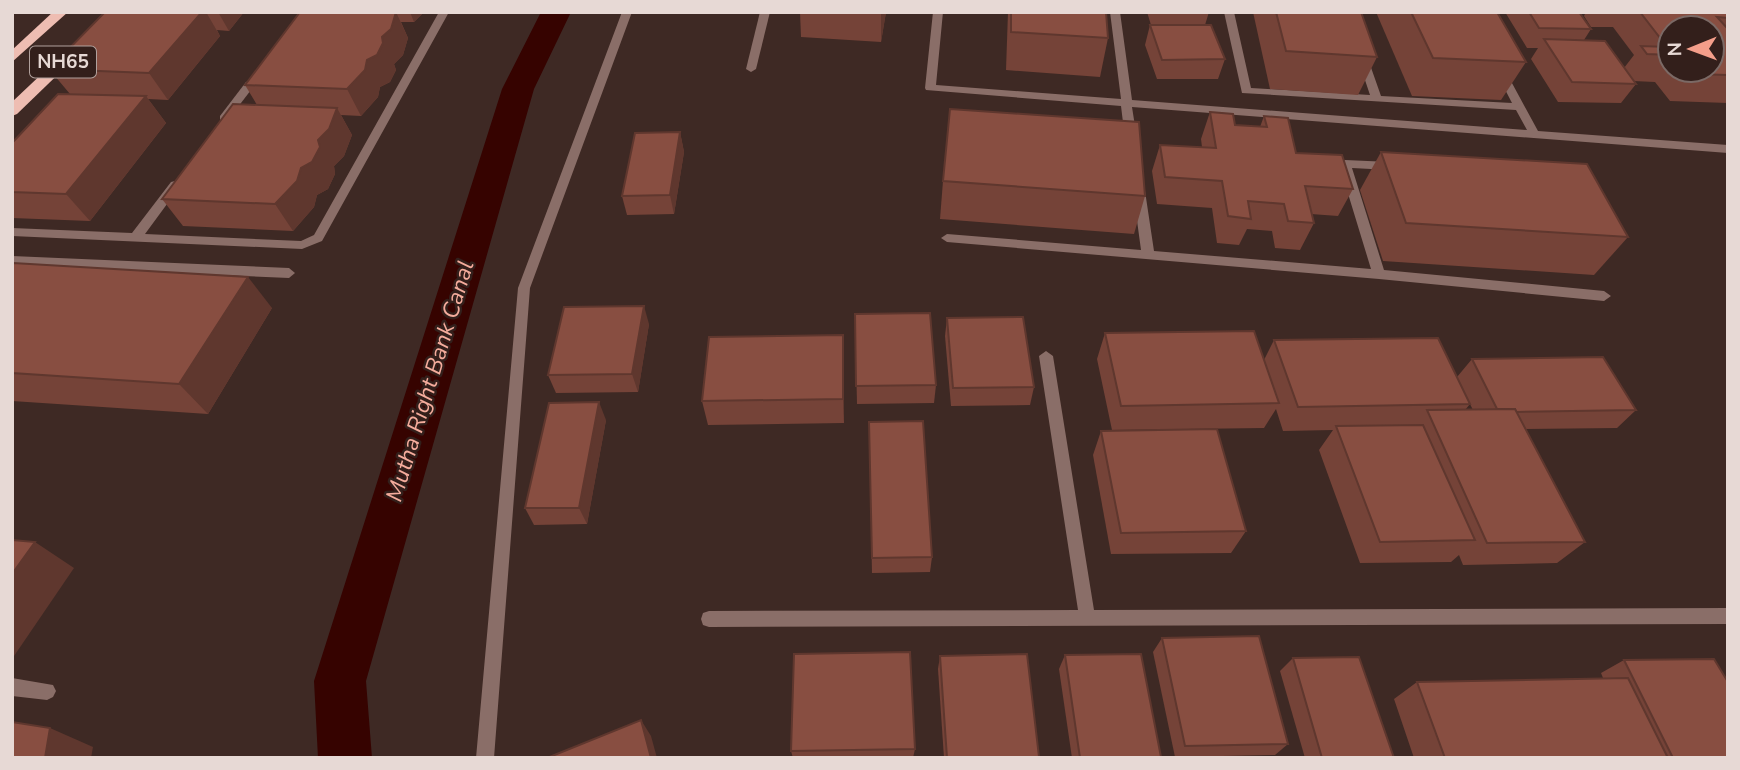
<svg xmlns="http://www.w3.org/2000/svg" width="1740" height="770" font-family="'Nunito Sans',sans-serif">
<rect width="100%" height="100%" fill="#3e2924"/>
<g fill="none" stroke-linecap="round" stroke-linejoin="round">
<path fill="#360300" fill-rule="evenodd" d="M541,12h30l-37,77 -168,592 6,77h-54l-4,-77 188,-592z"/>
<g fill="#8a6e68" fill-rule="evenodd">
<path d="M439,12h10l-127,229 -20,8 -290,-13v-8l120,5 39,-51 4,-1 6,4 -36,49 156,7 13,-6z"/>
<path d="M250,81l4,1v4l-26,34h-8v-4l26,-34z"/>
<path d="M12,256l277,12 6,5 -6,5 -277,-12z"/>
<path d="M12,678l41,7 3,6 -3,6 -6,3 -35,-4z"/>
</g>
<g fill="#8a6e68" fill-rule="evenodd">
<path d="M622,12h10l-102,276 -36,470h-18l42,-470z"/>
<path d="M760,12h10l-14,57 -5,3 -5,-3z"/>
<path d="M933,12h10l-7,73 185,14 -11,-87h10l12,88 395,30 -11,-20 -274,-17 -18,-81h10l17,76 119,7 -12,-36 5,-3 5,3 13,37 131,7 -16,-31 5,-3 5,3 32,59 190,14v8l-596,-46 5,32 -6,4 -6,-4 -4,-33 -195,-16 -1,-2z"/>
<path d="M1345,160l45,2 6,4 -6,4 -38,-2 32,102 220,21 7,5 -7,5 -225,-22 -432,-37 -6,-4 6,-4 194,16 -8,-59 6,-4 6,4 9,60 217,18 -32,-105z"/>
<path d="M1046,351l7,5 41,254 634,-2v16l-1019,3 -6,-2 -2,-6 2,-6 6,-2 369,-1 -39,-254z"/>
</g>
<g fill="#eebdb2" fill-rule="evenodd">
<path d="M53,12h15l-56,50v-12z"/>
<path d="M71,50l7,4 -2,3 -59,57 -5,2v-14l54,-51z"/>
</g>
</g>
<g fill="#754338" fill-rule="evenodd">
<path d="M105,12h139l-15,19 -12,-1 3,6 -52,64 -20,-1 18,24 -76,98 -78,-3v-75l58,-49 -21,-25z"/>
<path d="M300,12h124l-10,10h-13l7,16 -5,17 -9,9 2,6 -6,12 -10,5 -2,10 -17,19 -20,-1 11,20 -8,21 -10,10 1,8 -7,15 -11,6 -3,12 -21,24 -110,-5 -21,-27 95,-94 -12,-20z"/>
<path d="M800,12h86l-5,30 -80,-5z"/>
<path d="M1008,12h98l2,26 -8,39 -94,-7z"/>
<path d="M1147,12h62l-4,13 20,34 -7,20h-61l-12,-34 5,-20h1z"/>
<path d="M1253,12h108l16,45 -19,38 -88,-6z"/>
<path d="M1376,12h121l29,50 -25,38 -89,-4z"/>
<path d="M1505,12h74l12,17 -7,11 40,28 10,-13 -21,-28h-22l-7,-11 2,-4h142v13l-2,2 2,2v74l-58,-2 -15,-19 -22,-1 3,3 -15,19 -63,-1 -27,-43 7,-11h-11zM1670,28l42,42h-42z"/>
<path d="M1210,112l25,13 25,2 4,-11 32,37 57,36 -15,27 -27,-2 3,9 -14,27 -25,-2 -3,-17 -25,-2 -8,16 -22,-2 -5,-35 -55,-4 -5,-33 8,-26 42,2 -1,-8z"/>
<path d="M680,132l4,20 -10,62 -47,1 -5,-19z"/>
<path d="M1381,152l247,85 -34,38 -211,-14 -23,-71z"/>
<path d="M943,181l202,15 -11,38 -194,-15z"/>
<path d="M12,263l260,45 -64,106 -196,-13z"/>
<path d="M855,314l81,71 -2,18 -77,1z"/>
<path d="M947,318l87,69 -4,18 -79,1 -6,-70z"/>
<path d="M649,324l-11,68 -82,1 -8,-18z"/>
<path d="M1105,333l159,27 10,-20 183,37 15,-18 164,51 -19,18 -92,1 60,113 -28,21 -94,2 -4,-10 -8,7 -91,1 -41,-113 14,-20 -50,1 -7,-22 -12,19 -152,2 -15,-71zM1470,404l3,6h-8z"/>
<path d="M843,335l1,88 -136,2 -6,-24z"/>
<path d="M606,420l-19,104 -53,1 -9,-17z"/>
<path d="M869,422l63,135 -2,15 -58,1z"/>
<path d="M1101,431l145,100 -15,22 -120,1 -18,-99z"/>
<path d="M1162,638l126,106 -13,11 -100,2 -22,-105z"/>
<path d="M1027,654l12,104h-95l-6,-89 2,-13z"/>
<path d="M1065,655l96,102 -1,1h-88l-13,-89z"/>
<path d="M1293,658l101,100h-89l-25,-87z"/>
<path d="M1624,660l104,98h-314l-20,-59 23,-17 186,-4 -2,-5z"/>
<path d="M915,749l-2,9h-120l-2,-7z"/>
</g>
<g fill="#5f372e">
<path d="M202,12h4l14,24 -52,64 -19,-27z"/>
<path d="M218,12h26l-15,19z"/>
<path d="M396,12l12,26 -5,17 -9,9 2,6 -6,12 -10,5 -2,10 -17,19 -14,-27 20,-29z"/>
<path d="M410,12h14l-10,10z"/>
<path d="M881,12h5l-5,30z"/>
<path d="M146,96l20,27 -76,98 -24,-27z"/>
<path d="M337,108l15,27 -8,21 -10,10 1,8 -7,15 -11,6 -3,12 -21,24 -18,-27 26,-36z"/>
<path d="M680,132l4,20 -10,62 -4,-19z"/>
<path d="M248,277l24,31 -64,106 -29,-30z"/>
<path d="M644,306l5,18 -11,68 -6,-18z"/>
<path d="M843,335l1,25v63l-1,-24z"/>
<path d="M599,402l7,18 -19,104 -8,-16z"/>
<path d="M35,542l39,26 -62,91v-85z"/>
<path d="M641,720l10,16 6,22h-6z"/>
<path d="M50,728l43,19 -2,11h-46z"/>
</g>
<g fill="#884e41" stroke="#5f372e" stroke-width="2">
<path d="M105,12h97l-53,61 -100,-4z"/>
<path d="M300,12h96l-5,17 -9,8 1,6 -6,12 -10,5 -2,10 -18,19 -102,-4z"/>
<path d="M1011,12h95l2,26 -97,-6z"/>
<path d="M1276,12h85l16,45 -91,-6z"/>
<path d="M1411,12h86l29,50 -93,-4z"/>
<path d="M1529,12h50l12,17 -52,-1z"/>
<path d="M1640,12h88v6l-11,-1 11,12v46l-37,-1 -3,-4h24v-42h-42v27l-23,-1 -6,-8 26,1z"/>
<path d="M1150,25h61l14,34 -63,1z"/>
<path d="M1544,39l61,2 31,43 -64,-2z"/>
<path d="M58,94l88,2 -80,98 -54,-2v-49z"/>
<path d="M233,104l104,4 -8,21 -11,11 2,7 -8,15 -11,6 -4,13 -22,23 -113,-5z"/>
<path d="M950,109l189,13 6,74 -202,-15z"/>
<path d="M1210,112l23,2 2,11 32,2 -3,-11 24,2 8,35 46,2 11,34 -48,-3 9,37 -26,-2 -4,-17 -36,-3 3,18 -23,-3 -6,-35 -57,-4 -5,-32 56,3z"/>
<path d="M680,132l-10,63 -48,1 13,-63z"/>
<path d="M1381,152l206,12 41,73 -222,-14z"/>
<path d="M12,263h1l235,14 -69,107 -167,-11z"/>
<path d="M644,306l-12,68 -84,1 16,-68z"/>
<path d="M930,313l6,72 -80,1 -1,-72z"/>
<path d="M1023,317l11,70 -81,1 -6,-70z"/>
<path d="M1254,331l25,72 -158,3 -16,-73z"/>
<path d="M843,335v64l-141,2 7,-64z"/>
<path d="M1438,338l32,66 -172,3 -24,-67z"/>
<path d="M1603,357l33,53 -120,2 -1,-3h-18l-25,-50z"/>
<path d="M599,402l-20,106h-54l24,-105z"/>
<path d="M1515,409l70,133 -98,1 -60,-133z"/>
<path d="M923,421l9,136 -60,1 -3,-136z"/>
<path d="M1423,425l52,115 -95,2 -44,-116z"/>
<path d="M1217,429l29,102 -125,2 -20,-102z"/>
<path d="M12,540l23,2 -23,32z"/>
<path d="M1259,636l29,108 -103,2 -23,-108z"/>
<path d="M910,652l5,97 -124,2 3,-97z"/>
<path d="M1027,654l12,103 -92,1 -7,-102z"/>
<path d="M1141,654l20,103 -81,1 -15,-103z"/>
<path d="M1359,657l35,101h-72l-29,-100z"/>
<path d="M1714,659l14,23v76h-55l-49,-98z"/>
<path d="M1628,678l40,80h-223l-28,-76z"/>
<path d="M641,720l10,38h-104z"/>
<path d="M12,722l38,6 -5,30h-33z"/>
</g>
<g text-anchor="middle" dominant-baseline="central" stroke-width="5" stroke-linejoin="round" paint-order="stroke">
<rect fill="#331f1b" stroke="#b1a19d" stroke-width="2" x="30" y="46.5" width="66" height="31" rx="5"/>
<g font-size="19" font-weight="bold" fill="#e7d9d5">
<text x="63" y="62">NH65</text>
</g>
<g font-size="23" font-style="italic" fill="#f5ac9c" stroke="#331f1b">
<text transform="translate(430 381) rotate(-73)">Mutha Right Bank Canal</text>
</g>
</g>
<rect width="1740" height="770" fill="none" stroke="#e7d9d5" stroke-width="28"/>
<g transform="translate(1691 49) rotate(269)"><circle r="33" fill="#331f1b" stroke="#7b6965" stroke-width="2"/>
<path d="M0-5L12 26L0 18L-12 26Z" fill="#f49e8a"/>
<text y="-10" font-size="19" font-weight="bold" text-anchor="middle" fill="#e7d9d5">N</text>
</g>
</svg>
